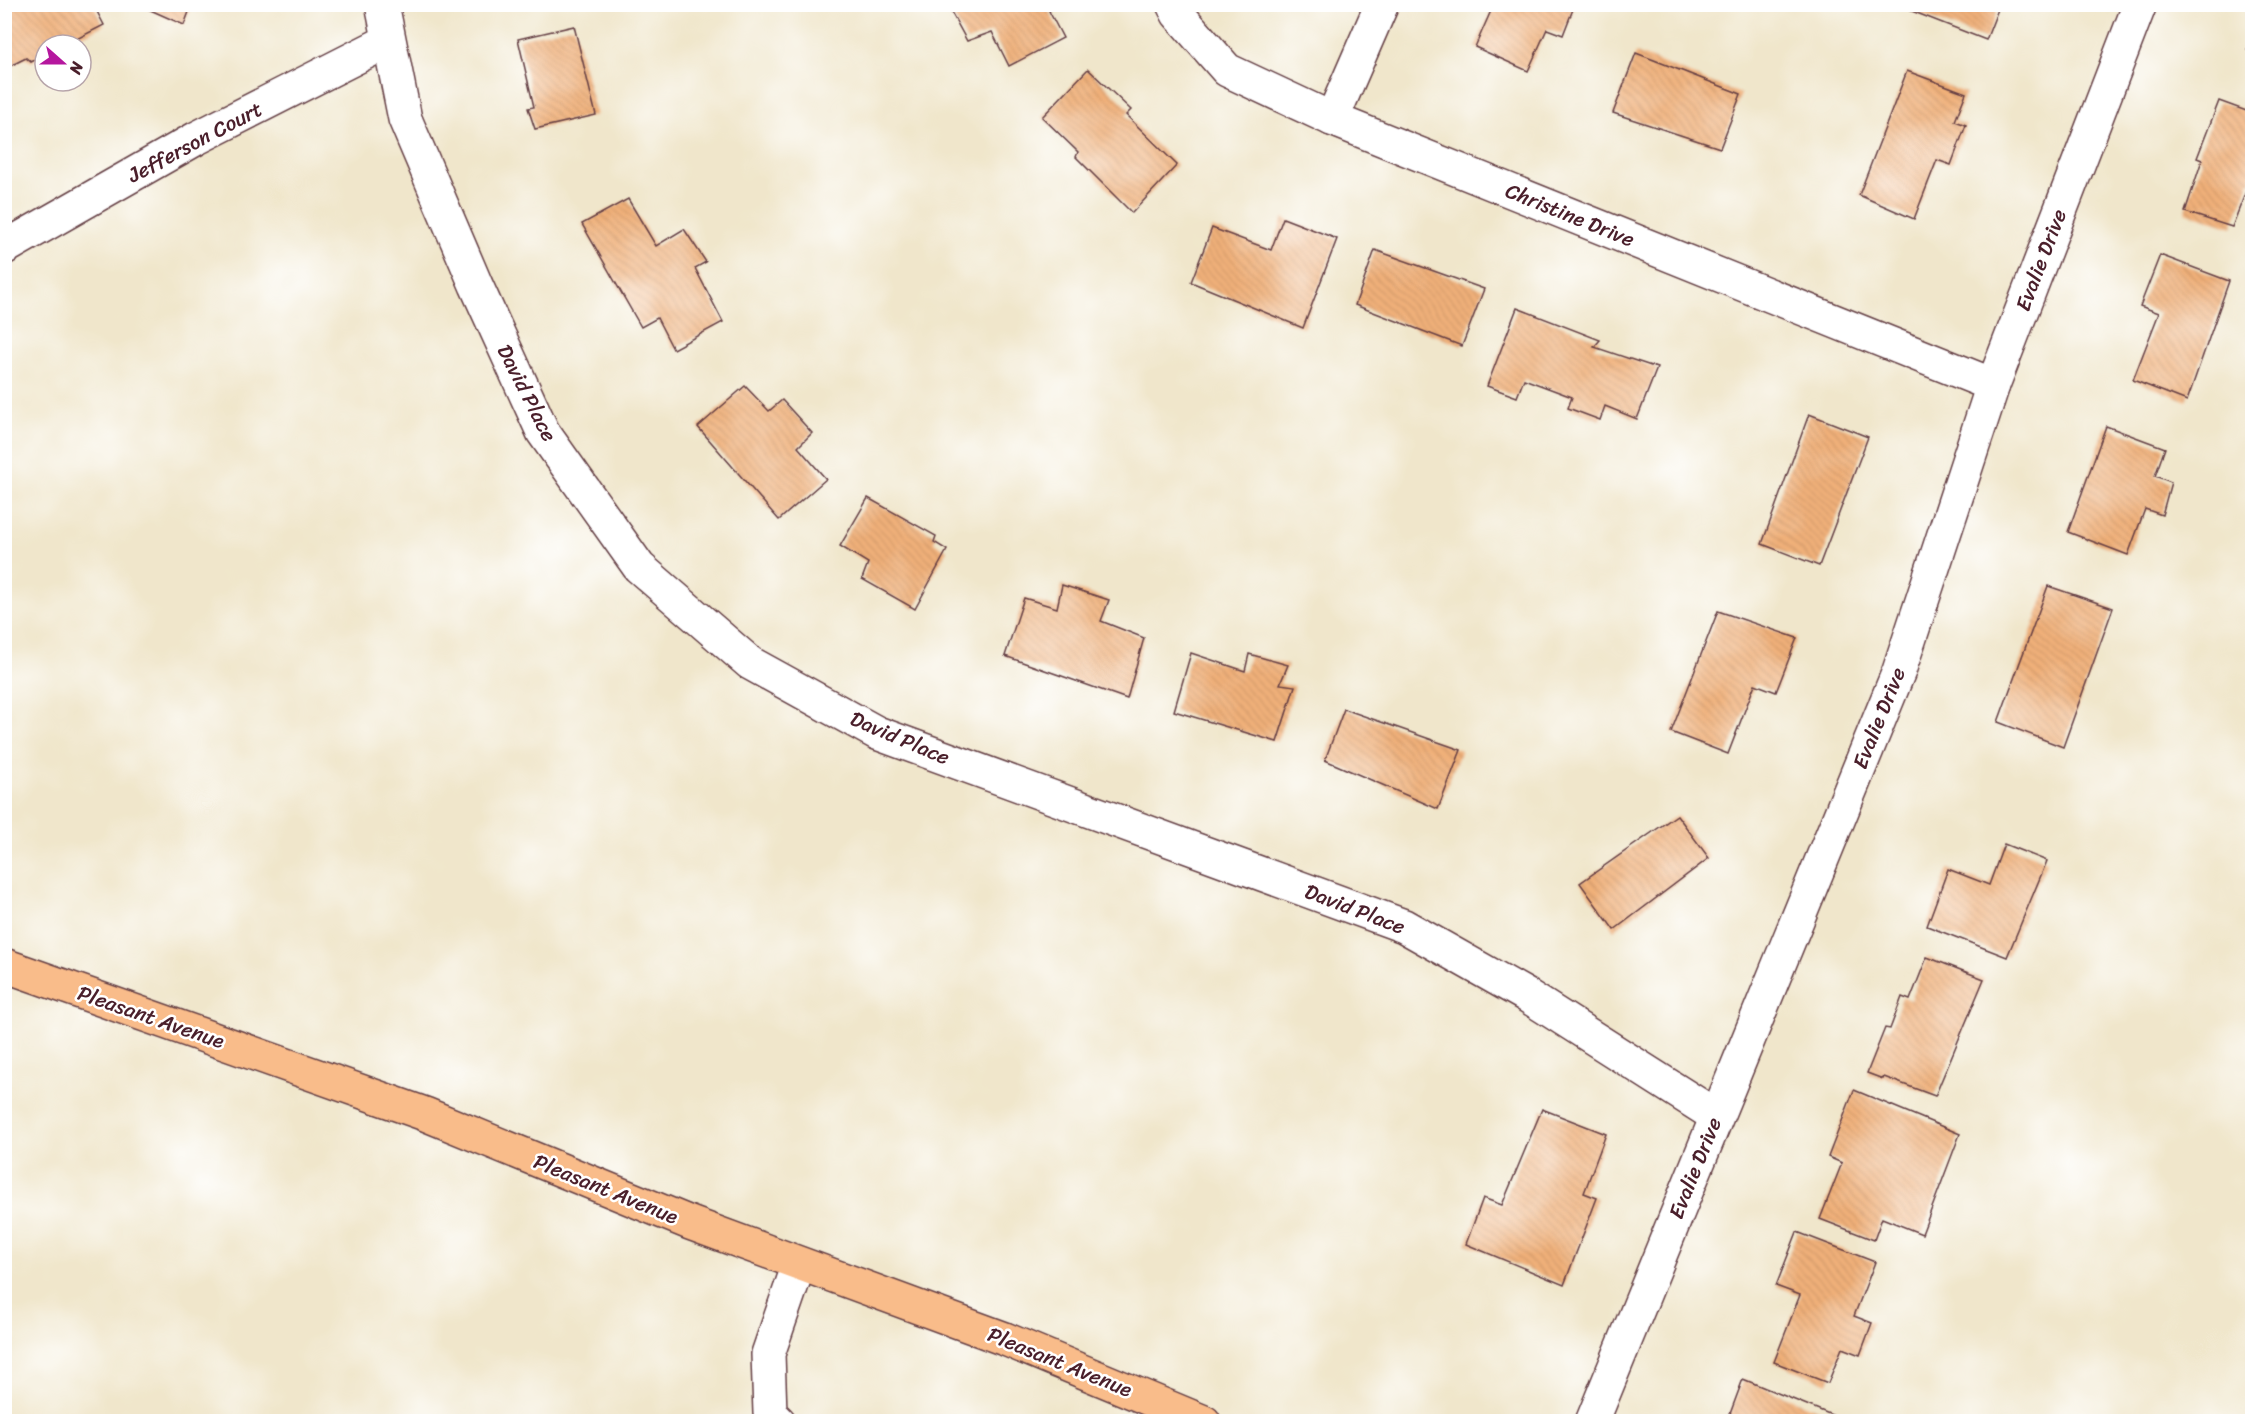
<svg xmlns="http://www.w3.org/2000/svg" width="2257" height="1426" font-family="Sriracha,sans-serif">
<defs>
<pattern id="building-back-hatch" width="6" height="6" patternUnits="userSpaceOnUse" patternTransform="scale(1.5)"><rect width="6" height="6" fill="#f0b079"/><path d="M-1 5l2 2M0 0l6 6M5-1l2 2" fill="none" stroke="#cf9769"/></pattern>
</defs>
<rect width="100%" height="100%" fill="#fff"/>
<filter id="ink" filterUnits="userSpaceOnUse"><feTurbulence type="fractalNoise" baseFrequency=".0167" numOctaves="2"/><feDisplacementMap in="SourceGraphic" scale="12" xChannelSelector="R" yChannelSelector="G"/><feConvolveMatrix kernelMatrix="1 2 1 2 8 2 1 2 1" color-interpolation-filters="sRGB"/></filter>
<filter id="wash" filterUnits="userSpaceOnUse"><feTurbulence type="fractalNoise" baseFrequency=".008" numOctaves="4" result="noise"/><feDisplacementMap in="SourceGraphic" scale="24" xChannelSelector="R" yChannelSelector="G"/><feGaussianBlur stdDeviation="1.35" result="paint"/><feColorMatrix in="noise" values="0 0 0 0 0 0 0 0 0 0 0 0 0 0 0 0 0 1.4 0 .05"/><feComposite in="paint" operator="in"/></filter>
<g filter="url(#wash)">
<rect width="100%" height="100%" fill="#f0e6cb"/>
<g id="blocks">
<g fill="url(#building-back-hatch)">
<path d="M4,4h89l11,21 -39,20h-20v10l-14,7 -5,-4 -22,11z"/>
<path d="M137,4h55l-8,21z"/>
<path d="M962,4h96l-9,7 14,27 -54,28 -17,-34 -25,9 -17,-31z"/>
<path d="M1494,4h81l-12,31 -16,-6 -19,42 -53,-24z"/>
<path d="M1905,4h95l-14,36 -82,-32z"/>
<path d="M574,26l22,89 -61,14 -7,-21 6,-1 -16,-68z"/>
<path d="M2252,37v15l-5,-2z"/>
<path d="M1636,53l105,41 -21,54 -107,-35z"/>
<path d="M1088,69l43,41 -5,5 51,50 -45,48 -56,-56 2,-5 -36,-35z"/>
<path d="M1907,71l59,22 -11,28 11,4 -15,40 -14,-5 -23,59 -55,-24z"/>
<path d="M2219,101l33,12v69l-2,-1 -18,46 -47,-15 17,-52 -5,-2z"/>
<path d="M628,199l28,47 28,-17 22,33 -11,6 28,54 -50,27 -16,-31 -16,9 -59,-103z"/>
<path d="M1283,218l54,21 -34,89 -112,-46 21,-54 59,22z"/>
<path d="M1375,250l109,39 -22,57 -107,-41z"/>
<path d="M2160,255l69,26 -42,120 -54,-21 26,-67 -19,-7z"/>
<path d="M1517,308l83,32 -6,7 63,21 -20,51 -32,-13 -5,14 -32,-12 4,-11 -48,-18 -7,18 -30,-11z"/>
<path d="M745,386l24,25 13,-11 30,33 -14,14 28,32 -47,41 -81,-93z"/>
<path d="M1809,414l59,23 -49,129 -57,-22z"/>
<path d="M2106,426l59,22 -10,28 16,6 -9,33 -17,-6 -17,46 -60,-23z"/>
<path d="M868,498l68,38 -2,6 13,8 -32,59 -53,-30 6,-16 -28,-17z"/>
<path d="M1062,585l47,15 -8,21 43,17 -17,61 -122,-43 19,-58 33,10z"/>
<path d="M2048,586l65,22 -50,139 -65,-25z"/>
<path d="M1718,611l79,27 -21,54 -21,-8 -27,70 -57,-22z"/>
<path d="M1191,653l54,18 4,-17 39,11 -8,19 15,2 -18,56 -103,-31z"/>
<path d="M1344,709l117,41 -23,59 -113,-49z"/>
<path d="M1677,815l32,43 -95,72 -34,-47z"/>
<path d="M2004,844l43,17 -40,96 -80,-31 21,-57 41,16z"/>
<path d="M1927,957l57,22 -49,117 -51,-19 -1,2 -16,-6 18,-45 5,1 12,-32 8,3z"/>
<path d="M1854,1090l106,44 -38,100 -40,-16 -8,22 -54,-21 22,-56 -14,-6z"/>
<path d="M1542,1109l64,25 -22,59 13,5 -33,87 -98,-41 17,-46 19,7z"/>
<path d="M1797,1232l78,30 -21,54 18,7 -12,32 -18,-7 -14,35 -54,-21 26,-67 -24,-9z"/>
<path d="M1743,1379l96,39 -1,4h-111z"/>
</g>
</g>
</g>
<g filter="url(#ink)">
<use href="#blocks" fill-opacity="0" stroke="#633d43" stroke-width="1.5"/>
<g fill="none" stroke-linecap="round" stroke-linejoin="round">
<g stroke="#633d43" stroke-width="36">
<g id="minor">
<path d="M382,4l23,115 71,166 67,147 96,135 111,96 127,70 527,193 122,69 190,121"/>
<path d="M1173,4l5,10 49,56 105,49 661,266"/>
<path d="M1332,119l50,-115"/>
<path d="M4,248l193,-110 191,-97"/>
<path d="M779,1422l-9,-9 -2,-59 31,-90"/>
<path d="M1592,1422l307,-751 94,-286 147,-381"/>
</g>
</g>
<g stroke="#633d43" stroke-width="36">
<path id="major" d="M4,965l421,149 265,109 315,116 199,83"/>
</g>
<use href="#minor" stroke="#fff" stroke-width="33"/>
<use href="#major" stroke="#f9bc8a" stroke-width="33"/>
</g>
</g>
<g text-anchor="middle" dominant-baseline="central" stroke-width="5" stroke-linejoin="round" paint-order="stroke">
<g font-size="21" fill="#4a1f2b" stroke="#fff">
<text transform="translate(195 142) rotate(-28)">Jefferson Court</text>
<text transform="translate(1570 215) rotate(22)">Christine Drive</text>
<text transform="translate(2041 260) rotate(-69)">Evalie Drive</text>
<text transform="translate(527 393) rotate(63)">David Place</text>
<text transform="translate(1879 718) rotate(-68)">Evalie Drive</text>
<text transform="translate(900 738) rotate(23)">David Place</text>
<text transform="translate(1355 909) rotate(21)">David Place</text>
<text transform="translate(151 1017) rotate(19)">Pleasant Avenue</text>
<text transform="translate(1695 1168) rotate(-68)">Evalie Drive</text>
<text transform="translate(606 1189) rotate(22)">Pleasant Avenue</text>
<text transform="translate(1060 1362) rotate(22)">Pleasant Avenue</text>
</g>
</g>
<rect width="2257" height="1426" fill="none" stroke="#fff" stroke-width="24"/>
<g transform="translate(63 63) rotate(111)"><circle r="28" fill="#ffffff" stroke="#b7a5aa" stroke-width="1.5"/>
<path d="M0-4.5L10 22L0 15L-10 22Z" fill="#b5179e"/>
<text y="-9" font-size="16" font-weight="bold" text-anchor="middle" fill="#4a1f2b">N</text>
</g>
</svg>
